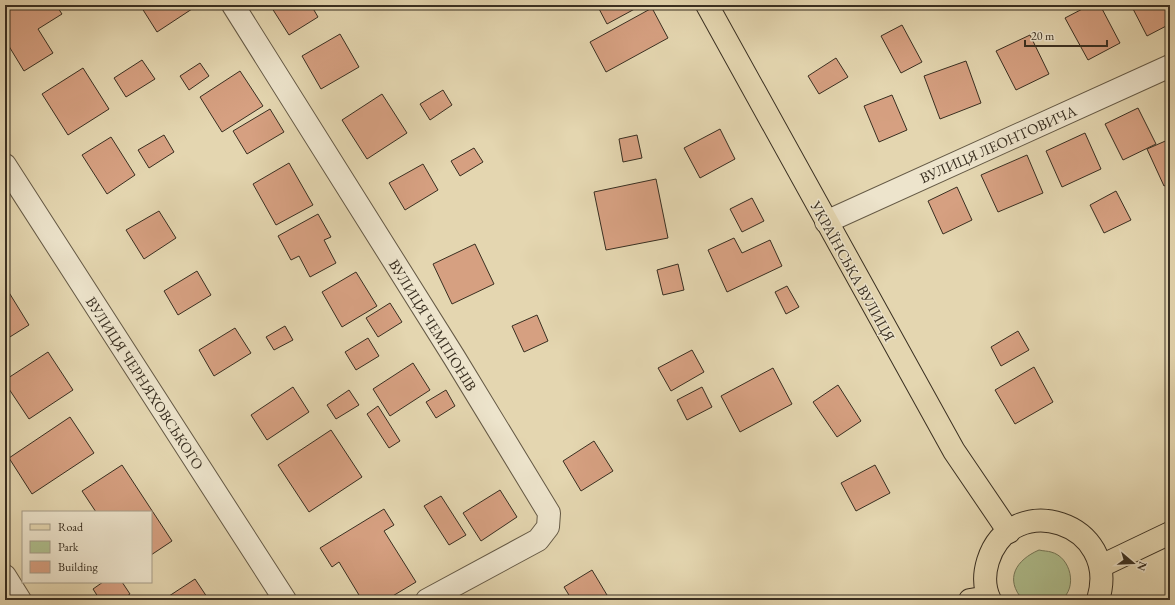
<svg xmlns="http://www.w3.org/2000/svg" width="1175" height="605" font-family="'EB Garamond',serif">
<rect width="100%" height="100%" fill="#e4d6b0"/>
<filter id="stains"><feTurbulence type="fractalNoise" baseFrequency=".005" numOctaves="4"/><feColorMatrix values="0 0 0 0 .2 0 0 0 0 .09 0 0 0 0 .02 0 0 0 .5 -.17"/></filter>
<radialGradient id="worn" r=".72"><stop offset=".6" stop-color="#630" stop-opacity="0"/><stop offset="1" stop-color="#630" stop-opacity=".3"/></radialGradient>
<path fill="#afbf8e" stroke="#747758" d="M1039,550c4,1 9,1 12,2 20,5 27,36 10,48h-38c-19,-21 -7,-40 16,-50z"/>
<g fill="#d6a081" stroke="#392f21">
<path d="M5,5h51l6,9 -24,15 15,24 -29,18 -17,-28 -2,1z"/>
<path d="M140,5h54l1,2 -38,25z"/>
<path d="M270,5h41l7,12 -29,18z"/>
<path d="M597,5h45l-35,19z"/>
<path d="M1090,5h10l20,38 -32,17 -23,-42z"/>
<path d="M1131,5h37l2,5v14l-23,12z"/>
<path d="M652,8l16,30 -62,34 -16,-30z"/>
<path d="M902,25l20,37 -21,11 -20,-37z"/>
<path d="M340,34l19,33 -38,22 -19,-33z"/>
<path d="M1030,35l19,39 -33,16 -20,-39z"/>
<path d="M836,58l12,19 -29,17 -11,-18z"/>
<path d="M142,60l13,19 -29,18 -12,-19z"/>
<path d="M966,61l15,42 -41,16 -16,-43z"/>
<path d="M200,63l9,13 -20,14 -9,-14z"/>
<path d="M83,68l26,41 -41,26 -26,-41z"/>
<path d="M240,71l23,35 -41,26 -22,-35z"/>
<path d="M443,90l9,15 -22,15 -10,-16z"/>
<path d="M382,94l25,39 -40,26 -25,-39z"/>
<path d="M892,95l15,35 -28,12 -15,-36z"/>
<path d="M1138,108l18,36 -33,16 -18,-36z"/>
<path d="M270,109l14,23 -37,22 -14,-23z"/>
<path d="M720,129l15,30 -35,19 -16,-30z"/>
<path d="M1085,133l16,36 -39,18 -16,-36z"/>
<path d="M164,135l10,17 -25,16 -11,-18z"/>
<path d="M637,135l5,23 -19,4 -4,-23z"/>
<path d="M111,137l24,38 -28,19 -25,-39z"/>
<path d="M1170,139v44l-6,3 -17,-37z"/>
<path d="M474,148l9,14 -23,14 -9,-15z"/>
<path d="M1027,155l16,38 -45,19 -17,-37z"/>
<path d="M289,163l24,42 -37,20 -23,-41z"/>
<path d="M423,164l15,26 -33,20 -16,-27z"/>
<path d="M656,179l12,59 -62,12 -12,-58z"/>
<path d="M957,187l15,33 -29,14 -15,-33z"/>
<path d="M1116,191l15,29 -27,13 -14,-28z"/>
<path d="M752,198l12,23 -22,11 -12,-23z"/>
<path d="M159,211l17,27 -32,21 -18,-29z"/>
<path d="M318,214l13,23 -7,3 12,23 -26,14 -11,-21 -8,4 -13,-24z"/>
<path d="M734,238l8,15 28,-13 12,26 -55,26 -19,-42z"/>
<path d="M475,244l19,40 -42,20 -19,-40z"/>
<path d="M678,264l6,26 -21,5 -6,-25z"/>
<path d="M197,271l14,24 -33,20 -14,-24z"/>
<path d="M356,272l21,34 -35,21 -20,-35z"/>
<path d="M5,286l24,39 -24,15z"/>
<path d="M787,286l12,21 -13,7 -11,-22z"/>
<path d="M390,303l12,19 -24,15 -12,-19z"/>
<path d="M537,315l11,26 -24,11 -12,-26z"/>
<path d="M285,326l8,14 -19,10 -8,-13z"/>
<path d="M235,328l16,25 -37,23 -15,-26z"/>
<path d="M1018,331l11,19 -28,16 -10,-19z"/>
<path d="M368,338l11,18 -23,14 -11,-18z"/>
<path d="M692,350l12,22 -33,19 -13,-23z"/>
<path d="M48,352l25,38 -44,29 -24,-36v-3z"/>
<path d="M413,363l17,27 -40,26 -17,-27z"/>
<path d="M1034,367l19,35 -38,22 -20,-34z"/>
<path d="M773,368l19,36 -52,28 -19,-36z"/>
<path d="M838,385l23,36 -24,16 -24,-35z"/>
<path d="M293,387l16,25 -42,28 -16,-25z"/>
<path d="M702,387l10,20 -25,13 -10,-20z"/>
<path d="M349,390l10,15 -23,14 -9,-14z"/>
<path d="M446,390l9,16 -19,12 -10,-16z"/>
<path d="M378,406l22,35 -11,7 -22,-34z"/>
<path d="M70,417l24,36 -62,41 -23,-36z"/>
<path d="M331,430l31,47 -53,35 -31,-47z"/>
<path d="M594,441l19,30 -32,20 -18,-30z"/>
<path d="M122,465l50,76 -21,14v-43h-55l-14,-21z"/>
<path d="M875,465l15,28 -34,18 -15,-28z"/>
<path d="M500,490l17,27 -36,24 -18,-28z"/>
<path d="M441,496l25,39 -17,10 -25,-39z"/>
<path d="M384,509l10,16 -10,6 32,51 -30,18h-24l-23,-38 -7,5 -12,-19z"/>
<path d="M592,570l18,30h-38l-8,-13z"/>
<path d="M195,579l14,21h-46z"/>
<path d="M103,582h19l8,12 -9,6h-21l-7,-11z"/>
</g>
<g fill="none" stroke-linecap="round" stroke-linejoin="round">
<g stroke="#645945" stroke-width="24">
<g id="minor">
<path d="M233,5l221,352 95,156 -1,14 -10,13 -111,60"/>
<path d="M5,165l280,435"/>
<path d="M826,222l344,-156"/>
<path d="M5,576l15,24"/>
</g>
</g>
<g stroke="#392f21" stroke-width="24">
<g id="major">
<path d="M707,5l247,446 55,81"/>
<path d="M1101,566l69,-33"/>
<path d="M970,600l18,-3"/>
<path d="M990,600c-6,-12 -6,-26 -2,-39 23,-73 134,-39 110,39"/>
</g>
</g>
<use href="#minor" stroke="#ede4cc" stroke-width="22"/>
<use href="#major" stroke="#e4d6b0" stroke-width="22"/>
</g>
<g text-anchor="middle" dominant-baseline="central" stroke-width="3" stroke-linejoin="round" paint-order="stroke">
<g font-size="15" fill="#392f21" stroke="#ede4cc">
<text transform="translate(998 144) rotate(-24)">ВУЛИЦЯ ЛЕОНТОВИЧА</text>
<text transform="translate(853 271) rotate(61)">УКРАЇНСЬКА ВУЛИЦЯ</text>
<text transform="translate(433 325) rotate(58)">ВУЛИЦЯ ЧЕМПІОНІВ</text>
<text transform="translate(145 383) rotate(57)">ВУЛИЦЯ ЧЕРНЯХОВСЬКОГО</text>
</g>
</g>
<rect width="1175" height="605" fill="none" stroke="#e4d6b0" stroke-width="20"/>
<rect x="6" y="6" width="1163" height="593" fill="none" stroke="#392f21" stroke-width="2"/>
<rect x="10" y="10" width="1155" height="585" fill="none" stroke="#392f21"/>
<rect x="22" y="511" width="130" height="72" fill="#ede4cc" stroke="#a59c88"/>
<rect x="30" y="524" width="20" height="6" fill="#e4d6b0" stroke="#a59c88"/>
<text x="58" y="531" font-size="12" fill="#392f21">Road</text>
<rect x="30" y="541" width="20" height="12" fill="#afbf8e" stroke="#a59c88"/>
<text x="58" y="551" font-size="12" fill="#392f21">Park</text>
<rect x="30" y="561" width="20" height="12" fill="#d6a081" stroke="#a59c88"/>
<text x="58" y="571" font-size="12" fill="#392f21">Building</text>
<g transform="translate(1133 563) rotate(109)" stroke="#ede4cc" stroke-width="3" paint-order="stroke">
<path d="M0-3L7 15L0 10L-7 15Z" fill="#392f21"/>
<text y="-6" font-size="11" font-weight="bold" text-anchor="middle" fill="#392f21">N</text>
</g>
<path d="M1025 40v6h82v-6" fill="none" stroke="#392f21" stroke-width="2"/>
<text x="1031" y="40" font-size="12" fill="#392f21" stroke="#ede4cc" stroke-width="3" paint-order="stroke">20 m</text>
<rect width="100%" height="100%" filter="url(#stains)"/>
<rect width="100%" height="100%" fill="url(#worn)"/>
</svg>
